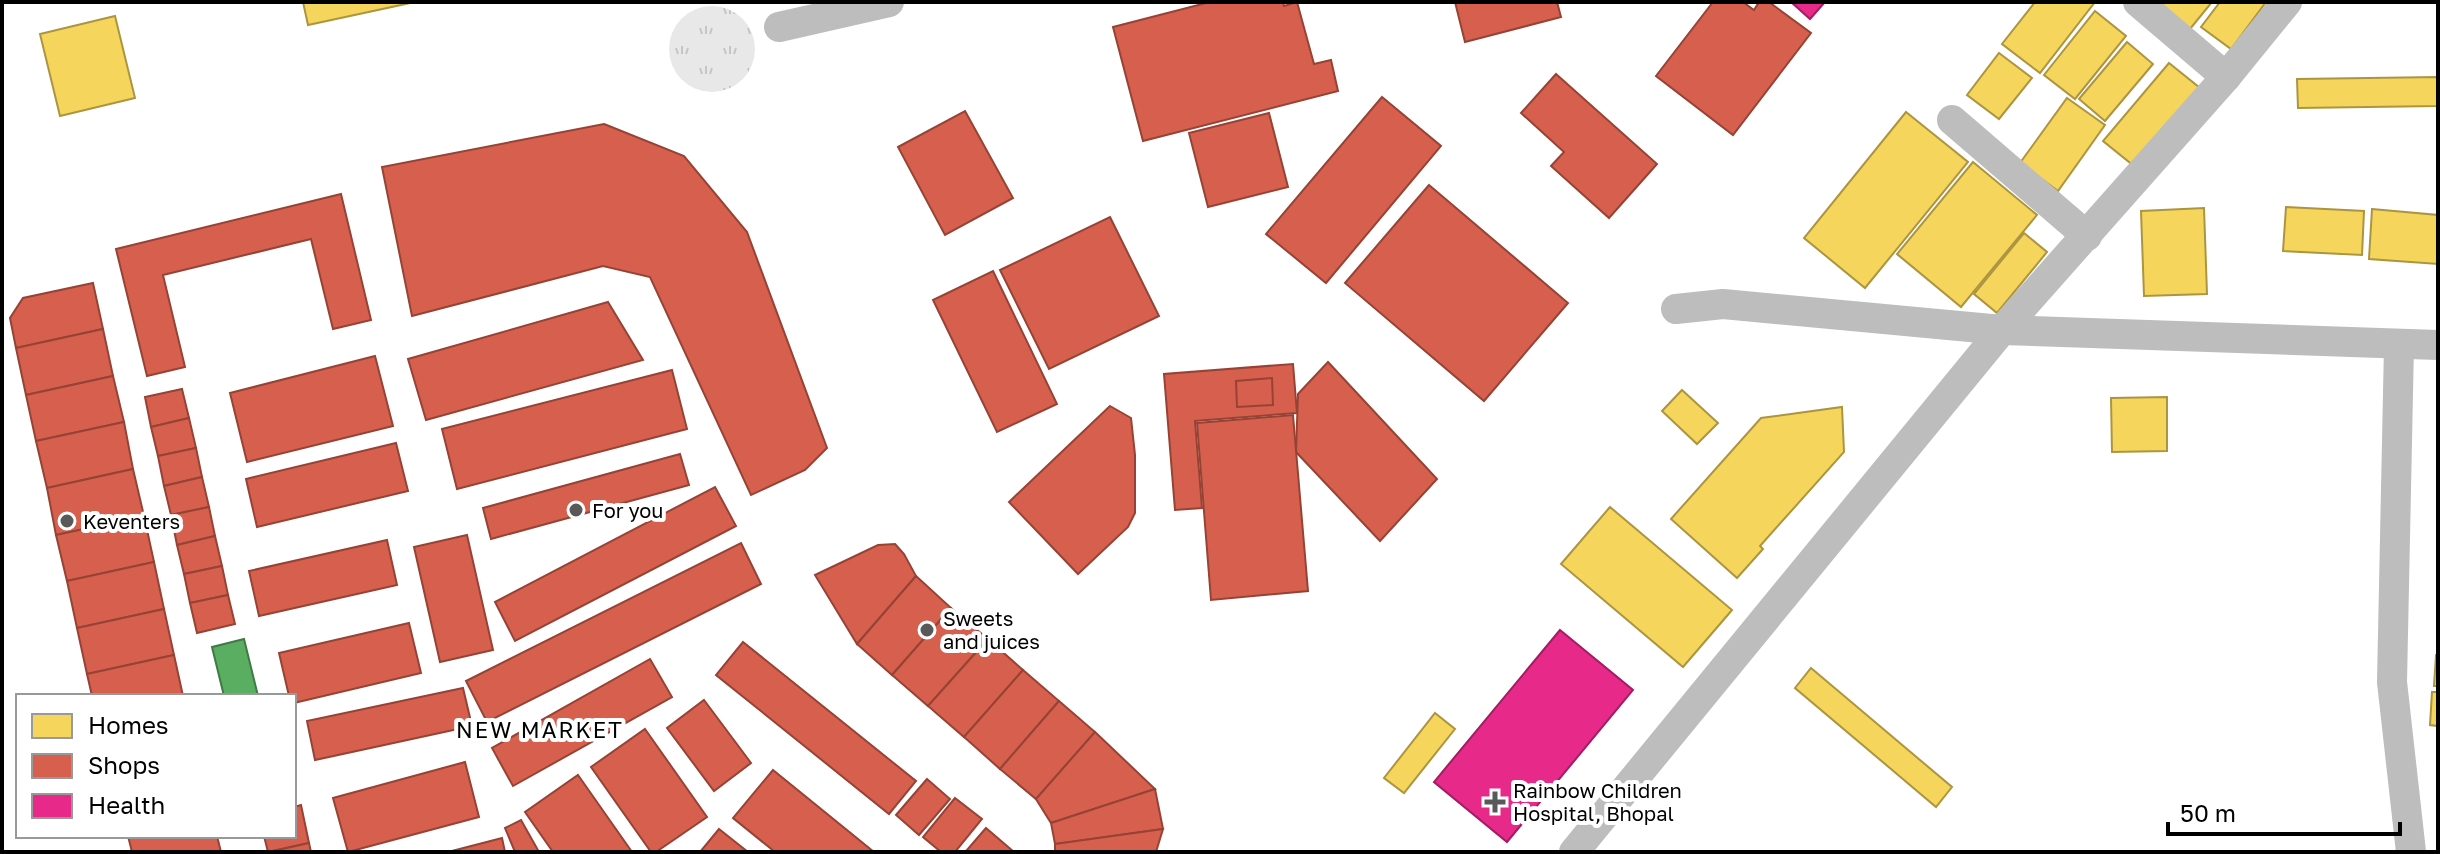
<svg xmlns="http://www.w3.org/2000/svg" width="2440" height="854" font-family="'Golos Text',sans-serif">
<defs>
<pattern id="grass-tufts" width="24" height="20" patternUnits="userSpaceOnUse" patternTransform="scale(2)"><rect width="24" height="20" fill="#e8e8e8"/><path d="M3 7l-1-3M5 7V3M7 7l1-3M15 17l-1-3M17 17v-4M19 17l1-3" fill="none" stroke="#c5c5c5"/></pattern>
</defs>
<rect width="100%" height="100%" fill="#fff"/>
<circle fill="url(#grass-tufts)" cx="712" cy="49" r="43"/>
<g fill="#f6d55c" stroke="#ac9540" stroke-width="2">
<path d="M303,2h112l-107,23z"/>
<path d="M2035,2h60l-55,71 -38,-29z"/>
<path d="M2158,2h54l-22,27z"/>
<path d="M2220,2h46l-35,47 -30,-22z"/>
<path d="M2095,11l31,25 -51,63 -31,-24z"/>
<path d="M115,16l20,82 -75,18 -20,-82z"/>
<path d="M2127,42l26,22 -48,57 -26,-22z"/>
<path d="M1999,53l33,25 -33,41 -32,-24z"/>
<path d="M2169,63l31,25 -66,78 -31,-25z"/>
<path d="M2438,77v29l-140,2 -1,-29z"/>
<path d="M2067,98l38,27 -47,66 -38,-28z"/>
<path d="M1906,112l62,50 -103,126 -61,-50z"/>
<path d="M1973,162l64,53 -76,92 -64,-53z"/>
<path d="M2286,207l78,4 -2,44 -79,-4z"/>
<path d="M2204,208l3,86 -63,2 -3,-85z"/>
<path d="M2372,209l66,6v49l-69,-5z"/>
<path d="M2024,233l23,19 -50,61 -23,-19z"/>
<path d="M1682,390l36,33 -21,21 -35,-33z"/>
<path d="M2167,397v54l-55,1 -1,-54z"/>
<path d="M1842,407l2,45 -84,94 3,3 -26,29 -66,-59 90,-101z"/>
<path d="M1610,507l122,103 -49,57 -122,-103z"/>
<path d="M2436,655h2v31h-4z"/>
<path d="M1811,668l141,119 -16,20 -141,-119z"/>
<path d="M2432,692h6v34l-8,-1z"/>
<path d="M1435,713l20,16 -51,64 -20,-15z"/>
</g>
<g fill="#d6604d" stroke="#964336" stroke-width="2">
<path d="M1210,2h73l1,4 13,-4 17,62 17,-4 7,31 -195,50 -30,-114z"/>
<path d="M1455,2h102l4,15 -96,25z"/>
<path d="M1713,2h30l11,8 5,-8h10l42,31 -78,102 -77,-59z"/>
<path d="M1556,74l101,90 -48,54 -58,-52 13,-14 -43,-39z"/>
<path d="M1382,97l59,49 -115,137 -60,-49z"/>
<path d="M965,111l48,87 -68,37 -47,-88z"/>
<path d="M1269,113l19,74 -80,20 -19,-74z"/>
<path d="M604,124l80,32 63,76 80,216 -22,22 -54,25 -101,-218 -47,-11 -191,50 -30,-149z"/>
<path d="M1429,185l139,118 -84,98 -139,-118z"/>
<path d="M341,194l30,126 -38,9 -22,-90 -148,36 22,92 -38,9 -31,-127z"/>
<path d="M1110,217l49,99 -110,53 -49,-99z"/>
<path d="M993,271l64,133 -60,28 -64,-132z"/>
<path d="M93,283l10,46 -87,19 -6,-30 13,-20z"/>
<path d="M608,302l35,58 -217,60 -18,-61z"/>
<path d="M103,329l10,47 -87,19 -10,-47z"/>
<path d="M375,356l18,70 -146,36 -17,-69z"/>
<path d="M1328,362l109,117 -57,62 -84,-89 2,-58z"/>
<path d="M1293,364l4,49 -102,8 7,87 -27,2 -11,-136z"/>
<path d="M672,370l15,59 -230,60 -15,-60z"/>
<path d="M113,376l11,46 -88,19 -10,-46z"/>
<path d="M1272,378l1,27 -36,2 -1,-26z"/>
<path d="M182,389l7,29 -38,9 -6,-30z"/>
<path d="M1110,406l21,12 4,37v58l-7,14 -50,47 -69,-72z"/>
<path d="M1293,415l15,176 -97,9 -14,-177z"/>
<path d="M189,418l7,30 -38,8 -7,-29z"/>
<path d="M124,422l9,47 -86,19 -11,-47z"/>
<path d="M396,443l12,48 -151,36 -11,-48z"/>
<path d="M196,448l6,29 -38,9 -6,-30z"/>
<path d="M680,454l9,31 -198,54 -8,-31z"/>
<path d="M133,469l11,47 -88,19 -9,-47z"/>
<path d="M202,477l7,30 -38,8 -7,-29z"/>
<path d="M715,487l21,39 -221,115 -20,-39z"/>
<path d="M209,507l6,29 -38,9 -6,-30z"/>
<path d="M144,516l10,46 -87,19 -11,-46z"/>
<path d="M467,535l26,115 -53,12 -26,-115z"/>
<path d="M215,536l7,30 -38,8 -7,-29z"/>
<path d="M387,540l10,45 -138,31 -10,-45z"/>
<path d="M741,543l20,41 -274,138 -21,-41z"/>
<path d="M895,544l9,10 12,22 -59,68 -42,-69 63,-30z"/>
<path d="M154,562l10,47 -87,19 -10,-47z"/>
<path d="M222,566l6,29 -38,8 -6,-29z"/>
<path d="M916,576l35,32 -59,67 -35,-31z"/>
<path d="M228,595l7,29 -38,9 -7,-30z"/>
<path d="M951,608l37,31 -60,67 -36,-31z"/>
<path d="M164,609l10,46 -87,19 -10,-46z"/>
<path d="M409,623l12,50 -127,30v-7h-5l-10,-43z"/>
<path d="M988,639l35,31 -59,67 -36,-31z"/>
<path d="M743,642l173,139 -27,33 -173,-139z"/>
<path d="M174,655l9,41h-91l-5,-22z"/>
<path d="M650,659l22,38 -159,89 -21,-38z"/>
<path d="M1023,670l36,31 -59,68 -36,-32z"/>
<path d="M463,688l9,38 -157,34 -8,-39z"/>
<path d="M704,700l47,63 -37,28 -47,-63z"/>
<path d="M1059,701l36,31 -59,67 -36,-30z"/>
<path d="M645,729l62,88 -51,35h-5l-60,-85z"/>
<path d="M1095,732l60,57 -104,34 -15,-24z"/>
<path d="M465,762l14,55 -131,35 -15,-54z"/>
<path d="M773,770l101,82h-99l-42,-34z"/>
<path d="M578,775l54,77h-79l-28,-40z"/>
<path d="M927,779l23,20 -31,36 -23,-20z"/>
<path d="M1155,789l8,40 -108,15 -4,-21z"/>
<path d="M955,798l27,21 -27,33h-14l-18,-15z"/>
<path d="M301,805l8,38 -41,9 -4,-16h30v-29z"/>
<path d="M521,820l18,32h-24l-10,-24z"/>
<path d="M986,828l28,24h-45l-2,-2z"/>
<path d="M719,829l29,23h-48z"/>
<path d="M1163,829l-7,23h-101v-8z"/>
<path d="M128,836h89l4,16h-89z"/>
<path d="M502,838l3,14h-57z"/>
<path d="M309,843l2,9h-42z"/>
</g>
<g fill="#e7298a" stroke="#a21d61" stroke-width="2">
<path d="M1791,2h34l-15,17z"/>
<path d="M1560,630l73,60 -126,152 -73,-60z"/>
</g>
<path fill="#5aae61" stroke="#3f7a44" stroke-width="2" d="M244,639l14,57h-34l-12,-49z"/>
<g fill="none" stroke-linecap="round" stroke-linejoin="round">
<g stroke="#bdbdbd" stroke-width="30">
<path d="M2138,2l88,75"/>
<path d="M779,27l110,-25"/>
<path d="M1952,120l135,116"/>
<path d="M1676,309l47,-5 279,26 436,15"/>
<path d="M2399,345l-7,337 19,170"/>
<path d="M1574,852l428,-522 224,-253 61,-75"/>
</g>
</g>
<g fill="#595959" stroke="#fff" stroke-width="3">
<circle cx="576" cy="510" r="8"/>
<circle cx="67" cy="521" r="8"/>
<circle cx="927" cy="630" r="8"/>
<path d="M1491 790h8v8h8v8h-8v8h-8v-8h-8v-8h8z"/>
</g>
<g text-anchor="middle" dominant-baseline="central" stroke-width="8" stroke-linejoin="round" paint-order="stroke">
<g font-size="20" fill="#000" stroke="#fff" text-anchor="start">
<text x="592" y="510">For you</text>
<text x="83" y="521">Keventers</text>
<text x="943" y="618">Sweets<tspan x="943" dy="23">and juices</tspan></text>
<text x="1513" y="790">Rainbow Children<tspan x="1513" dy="23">Hospital, Bhopal</tspan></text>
</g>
<g font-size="22" letter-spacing="2" fill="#000" stroke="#fff">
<text x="540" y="729">NEW MARKET</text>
</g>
</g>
<rect width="2440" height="854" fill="none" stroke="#000000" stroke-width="8"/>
<rect x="16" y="694" width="280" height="144" fill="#ffffff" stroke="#999999" stroke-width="2"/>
<rect x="32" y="714" width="40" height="24" fill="#f6d55c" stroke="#999999" stroke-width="2"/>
<text x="88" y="734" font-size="24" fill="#000000">Homes</text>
<rect x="32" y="754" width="40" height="24" fill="#d6604d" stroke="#999999" stroke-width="2"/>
<text x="88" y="774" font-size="24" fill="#000000">Shops</text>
<rect x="32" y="794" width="40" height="24" fill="#e7298a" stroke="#999999" stroke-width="2"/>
<text x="88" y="814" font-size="24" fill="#000000">Health</text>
<path d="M2168 822v12h232v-12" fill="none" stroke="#000000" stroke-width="4"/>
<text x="2180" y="822" font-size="24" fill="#000000" stroke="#ffffff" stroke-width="6" paint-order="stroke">50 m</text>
</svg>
